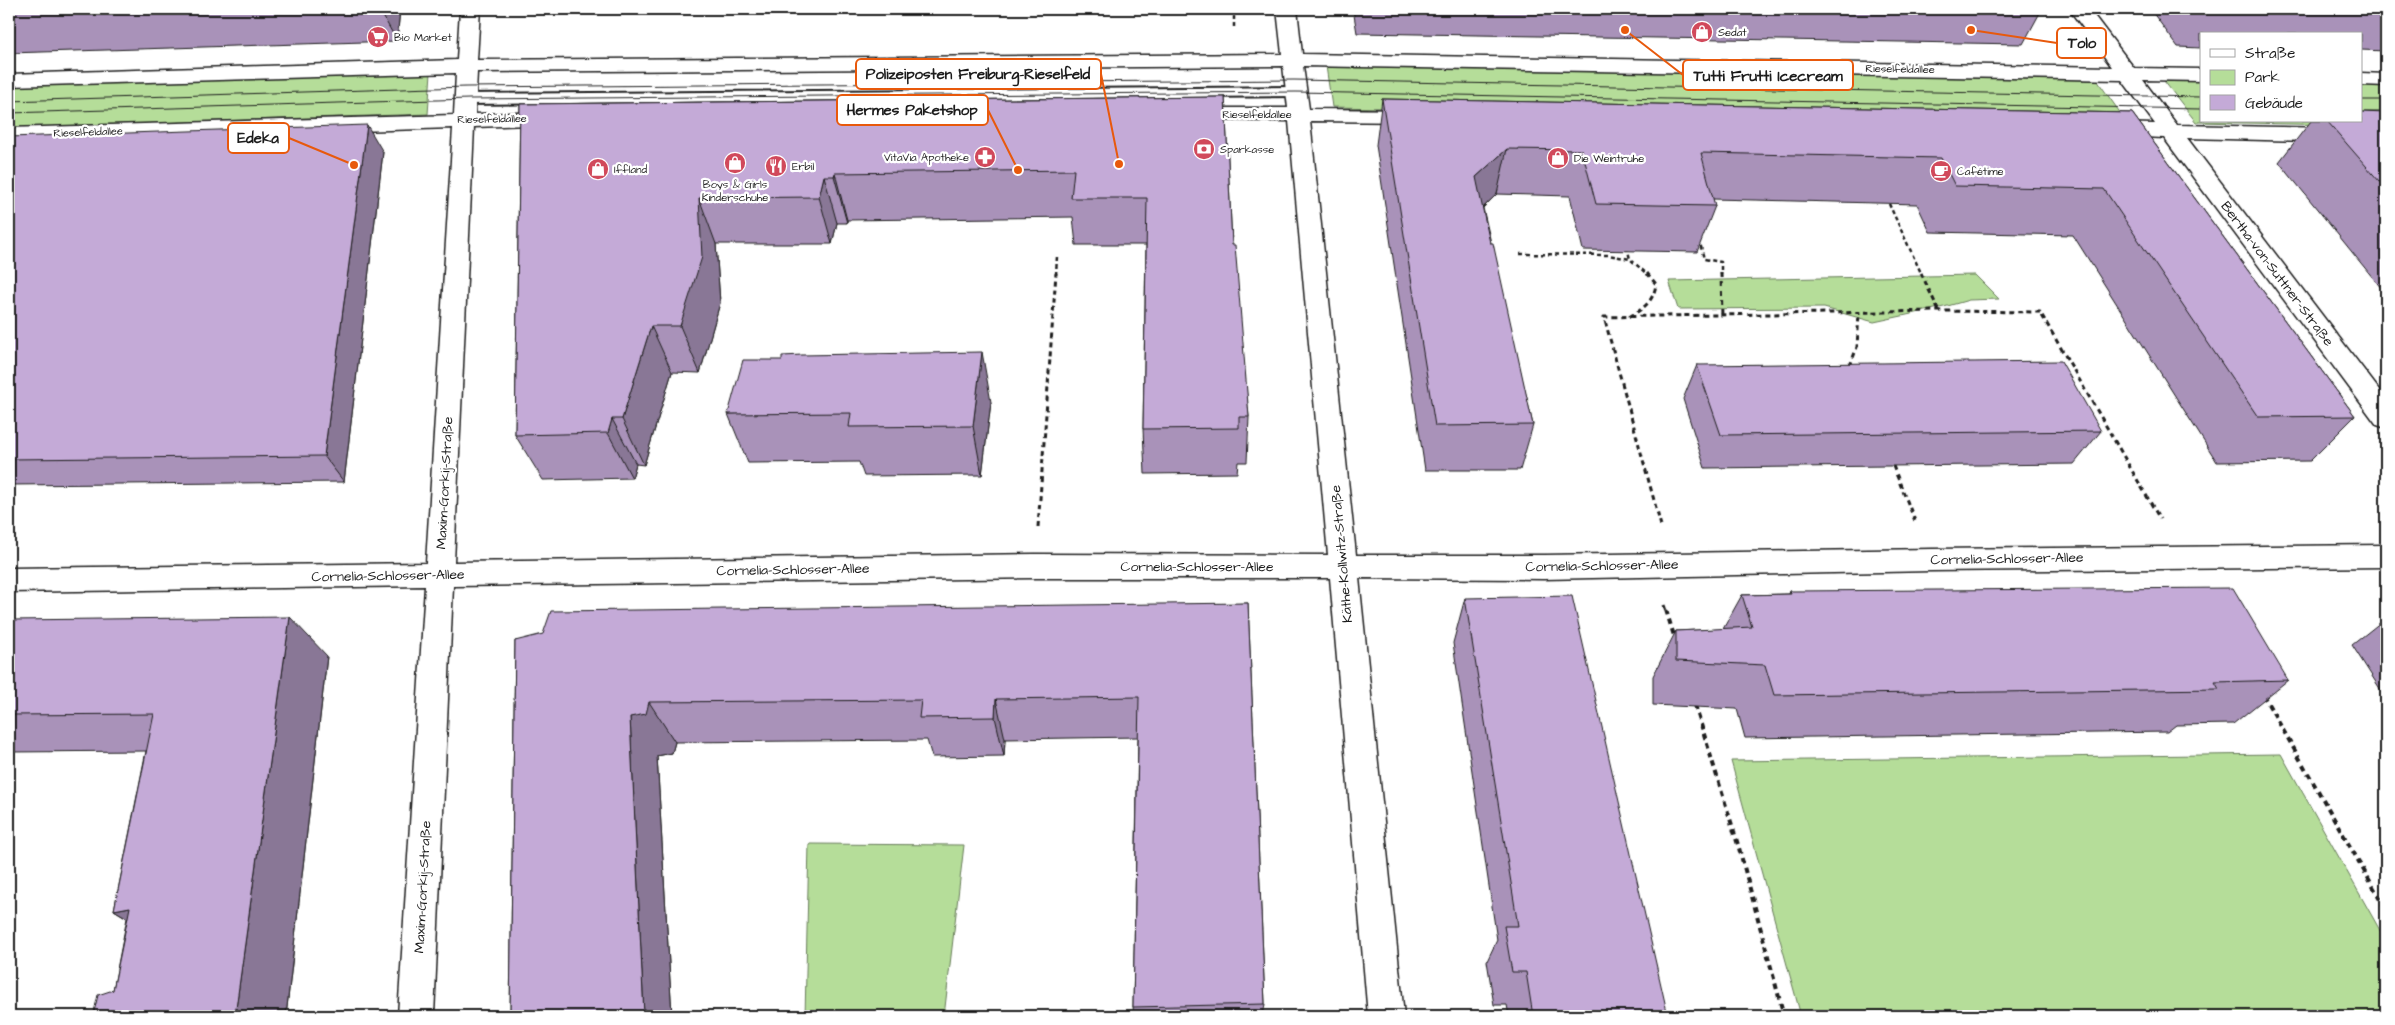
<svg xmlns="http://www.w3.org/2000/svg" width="2395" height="1025" font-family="'Architects Daughter',sans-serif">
<rect width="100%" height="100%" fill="#fff"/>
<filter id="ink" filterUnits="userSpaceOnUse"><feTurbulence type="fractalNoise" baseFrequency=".02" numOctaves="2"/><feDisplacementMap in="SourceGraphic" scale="10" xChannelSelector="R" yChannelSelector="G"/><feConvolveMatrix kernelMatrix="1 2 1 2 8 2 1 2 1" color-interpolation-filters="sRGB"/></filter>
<g filter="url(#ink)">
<g fill="#b5dd99" stroke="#687c5a">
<path d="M1326,66l771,14 29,41 -794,-14z"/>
<path d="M431,73l-3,41 -419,14v-42z"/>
<path d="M2164,81h37v40h160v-37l25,1v41l-190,-4z"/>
<path d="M1975,275l24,24 -30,1 -25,7 -70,15 -50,-14 -146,1 -9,-28z"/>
<path d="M2281,754l105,187v75h-585l-70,-255z"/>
<path d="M809,844l155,1 -20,171h-139z"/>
</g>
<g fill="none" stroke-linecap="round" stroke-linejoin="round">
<g stroke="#1c1c1c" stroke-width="4">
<path id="lane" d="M1296,87l6,1 3,4 -3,4 -837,8 -6,-1 -3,-4 3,-4 6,-1z"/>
</g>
<g stroke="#1c1c1c" stroke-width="3">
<g id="street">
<path d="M460,9h20l-3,51 805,-6 -5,-45h20l5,45 810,13 -43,-58h20l45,59 67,1v12l-58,-1 34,45 209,4v14l-199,-5 199,261v29l-9,-3 -213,-287 -64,-3 -3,-5 3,-5 8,-2 47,1 -33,-44 -819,-14 6,43 108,1 7,1 4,5 -4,5 -7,1 -107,-1 46,434h188l388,-6 454,-4v22l-454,4 -388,8 -185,-1 45,438h-36l-38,-438h-295l-582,8 -19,430h-36l27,-430 -416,6v-24l417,-5 27,-435 -444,14v-14l445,-13 2,-42 -447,13v-12l448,-14zM1283,66l5,42h-100l-7,2 -4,4 4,4 7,2 101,1 39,434 -293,-1 -581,8 20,-435 83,-3 7,-1 4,-5 -4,-5 -7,-1 -82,2 2,-42z"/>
<path d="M2361,73l25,1v12l-25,-1z"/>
</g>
</g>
<g stroke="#1c1c1c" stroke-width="2.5" stroke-dasharray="4 3" stroke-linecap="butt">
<path d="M1234,9v19"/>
<path d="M1889,204l33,71"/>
<path d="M1699,239l5,20 17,3v13"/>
<path d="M1627,247l3,12 18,16"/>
<path d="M1520,254l88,1 22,4"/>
<path d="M1056,275l1,-19"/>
</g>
<g stroke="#1c1c1c" stroke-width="3" stroke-dasharray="5 4" stroke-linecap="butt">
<path d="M1721,273l1,44"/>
<path d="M1921,273l18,38"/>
<path d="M1629,317c14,-8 25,-16 27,-33l-9,-11"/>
<path d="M1850,366l7,-19 2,-34"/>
<path d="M1893,466l22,55"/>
<path d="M1661,526l-57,-209 335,-6 101,1 120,207"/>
<path d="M1038,527l18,-254"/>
<path d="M1664,605l2,6"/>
</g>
<g stroke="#1c1c1c" stroke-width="4" stroke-dasharray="5.5 4.5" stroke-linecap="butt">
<path d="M1666,610l9,29"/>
<path d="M2263,695l123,214"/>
<path d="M1695,705l44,143 45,168"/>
</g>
<use href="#lane" fill="#fff" fill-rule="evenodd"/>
<use href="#street" fill="#fff" fill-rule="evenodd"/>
<g stroke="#1c1c1c" stroke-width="1">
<path d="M2361,100h25"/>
<path d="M9,101l457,-14 828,-7 907,17"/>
<path d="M2361,112h25"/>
<path d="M9,113l460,-14 827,-7 905,17"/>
</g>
</g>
<g fill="#a992b9" stroke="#1c1c1c">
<path d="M9,9h391l-3,32 -388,12z"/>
<path d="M1353,9h689l-19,35 -666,-11z"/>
<path d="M2150,9h236v42l-25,-1v-16h-160v14l-23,-1z"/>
<path d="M1225,97l7,148 17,172 -2,45h-9l-1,11 -92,1 -2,-45 3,-184h-70l-3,-28 -226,3v3h-10l-5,21h-116l4,59 -20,70 -28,-1 -28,93 -8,-1 -4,14 -89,2 -28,-45 5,-331z"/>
<path d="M1382,99l750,14 223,303 -45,45 -93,1 -144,-227 -143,-3 -13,-28 -204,-5 2,7 -18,46 -114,-2 -13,-54 -73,-2 -14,14 50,217 -13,45h-95l-49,-325z"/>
<path d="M2386,113v181l-107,-132 32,-41h50z"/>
<path d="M9,137l374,15 -39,330 -335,3z"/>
<path d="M1697,365l404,66 -27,33 -369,4 -22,-69z"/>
<path d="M991,402l-9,73 -118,1 -5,-14 -111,1 -20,-49z"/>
<path d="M1790,591l498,89 -55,44 -57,1 -9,7 -422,6 -8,-29 -84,-4v-29l23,-45 47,-2 19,-34 47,-1z"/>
<path d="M1465,598l203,418h-159l-2,-11h-13l-7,-44 10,-21 -44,-297z"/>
<path d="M1248,603l17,401 -2,12h-129l-1,-9 5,-270 -133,2 -1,17 -72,1 -5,-17 -252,2 -3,11 -15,3 15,260h-162l5,-375z"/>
<path d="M2386,618v80l-34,-53z"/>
<path d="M9,620l318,36 -41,360h-193l20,-26 14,-72 -13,-8 32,-159 -137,1z"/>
</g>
<g fill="#897796" stroke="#1c1c1c">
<path d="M379,9h21l-3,32z"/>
<path d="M367,125l16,27 -39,330 -20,-26z"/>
<path d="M1507,149l-10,45 -30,29 9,-46z"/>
<path d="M835,173l12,47v3l-13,-47z"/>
<path d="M824,176l13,47 -5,21 -13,-47z"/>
<path d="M699,198l17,46 4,59 -20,70 -20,-47z"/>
<path d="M651,326l21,46 -28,93 -22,-46z"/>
<path d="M982,352l9,50 -9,73 -9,-49z"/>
<path d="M612,419l24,45 -4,14 -24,-45z"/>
<path d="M290,617l37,39 -41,360h-51z"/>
<path d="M996,699l9,40 -1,17 -9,-39z"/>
<path d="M649,702l26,40 -3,11 -15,3 15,260h-28l-14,-299z"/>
<path d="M130,907l36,34 -52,-31z"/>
</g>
<g fill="#c4aad7" stroke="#1c1c1c">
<path d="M1225,97l7,148h3l14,172h-10v11l-96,1 4,-231h-76l3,-28 -239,3 -1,3h-10l-5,21 -120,1 3,59 -22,69h-29l-29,93h-10l-4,14 -93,2 5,-331z"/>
<path d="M1382,99l750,14 223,303 -97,1 -154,-228 -149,-3 -14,-28 -240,-5 14,53 -119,-2 -14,-54 -75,-1 -31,28 14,66h3l40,182 -98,1z"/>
<path d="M2361,112l25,1v76l-59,-68h34z"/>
<path d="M367,125l-43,331 -315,3v-322z"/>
<path d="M982,352l-9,74 -124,1 2,-14 -123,1 15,-54h39v-4l20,-1z"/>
<path d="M2061,361l40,70 -380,4 -24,-70z"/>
<path d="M2233,588l55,92 -73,2 4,7 -445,6 -9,-30 -89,-4v-30l76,-4 -10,-32 49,-1 -1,-3z"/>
<path d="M1572,596l96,420h-135l-7,-44h-14l-8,-46h14l-53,-328z"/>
<path d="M1248,603l17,401 -132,3 6,-310 -143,2 -1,18 -76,1 2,-18 -272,2 -3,12 -16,3 14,299h-134l5,-375 28,-7 8,-23z"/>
<path d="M290,617l-55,399h-142l5,-21 15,-5 17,-83 -16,3 40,-196 -145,1v-95z"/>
</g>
</g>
<defs>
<g id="shop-disc" transform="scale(1.125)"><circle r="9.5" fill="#d1495b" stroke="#fff"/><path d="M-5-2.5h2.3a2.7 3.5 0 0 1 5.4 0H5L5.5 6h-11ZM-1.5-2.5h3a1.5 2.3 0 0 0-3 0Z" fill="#fff"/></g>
<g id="supermarket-disc" transform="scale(1.125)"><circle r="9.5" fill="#d1495b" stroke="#fff"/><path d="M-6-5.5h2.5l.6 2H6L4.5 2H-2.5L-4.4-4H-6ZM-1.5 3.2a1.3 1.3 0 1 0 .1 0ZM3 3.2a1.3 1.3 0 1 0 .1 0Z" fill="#fff"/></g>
<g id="bank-disc" transform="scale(1.125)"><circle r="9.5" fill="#d1495b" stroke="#fff"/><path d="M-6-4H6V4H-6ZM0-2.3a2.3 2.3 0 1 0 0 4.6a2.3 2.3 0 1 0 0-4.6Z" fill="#fff"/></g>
<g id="pharmacy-disc" transform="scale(1.125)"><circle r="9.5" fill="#d1495b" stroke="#fff"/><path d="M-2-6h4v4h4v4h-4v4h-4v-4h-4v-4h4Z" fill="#fff"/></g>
<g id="restaurant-disc" transform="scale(1.125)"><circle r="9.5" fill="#d1495b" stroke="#fff"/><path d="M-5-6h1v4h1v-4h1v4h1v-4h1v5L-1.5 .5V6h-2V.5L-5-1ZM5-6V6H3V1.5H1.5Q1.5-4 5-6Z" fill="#fff"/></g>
<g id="cafe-disc" transform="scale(1.125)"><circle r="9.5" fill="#d1495b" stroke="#fff"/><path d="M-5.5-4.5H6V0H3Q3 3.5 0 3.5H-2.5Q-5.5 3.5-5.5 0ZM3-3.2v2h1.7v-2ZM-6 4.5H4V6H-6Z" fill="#fff"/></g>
</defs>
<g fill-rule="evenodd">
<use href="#shop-disc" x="1702" y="32"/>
<use href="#supermarket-disc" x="378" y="37"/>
<use href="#bank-disc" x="1204" y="149"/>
<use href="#pharmacy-disc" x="985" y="157"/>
<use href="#shop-disc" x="1558" y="158"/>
<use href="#shop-disc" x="735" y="163"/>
<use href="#restaurant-disc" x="776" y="166"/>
<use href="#shop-disc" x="598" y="169"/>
<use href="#cafe-disc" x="1941" y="171"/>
</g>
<g text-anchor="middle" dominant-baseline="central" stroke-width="4.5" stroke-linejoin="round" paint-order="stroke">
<g font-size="11" fill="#1c1c1c" stroke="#fff" text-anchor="start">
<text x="1718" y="32">Sedat</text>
<text x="394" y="37">Bio Market</text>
<text x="1220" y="149">Sparkasse</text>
<text x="969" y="157" text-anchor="end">VitaVia Apotheke</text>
<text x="1574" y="158">Die Weintruhe</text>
<text x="792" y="166">Erbil</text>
<text x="614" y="169">Iffland</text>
<text x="1957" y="171">Cafétime</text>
<text x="735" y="184" text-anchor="middle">Boys &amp; Girls<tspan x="735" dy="13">Kinderschuhe</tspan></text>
</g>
<g font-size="11" fill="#1c1c1c" stroke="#fff">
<text transform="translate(1900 69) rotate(1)">Rieselfeldallee</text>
<text x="1257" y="114">Rieselfeldallee</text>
<text transform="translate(492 119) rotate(-1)">Rieselfeldallee</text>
<text transform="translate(88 132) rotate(-2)">Rieselfeldallee</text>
</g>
<g font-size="14" fill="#1c1c1c" stroke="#fff">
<text transform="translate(2277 274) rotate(53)">Bertha-von-Suttner-Straße</text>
<text transform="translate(445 483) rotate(-87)">Maxim-Gorkij-Straße</text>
<text transform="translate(1342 554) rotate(-95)">Käthe-Kollwitz-Straße</text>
<text transform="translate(2007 559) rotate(-1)">Cornelia-Schlosser-Allee</text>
<text transform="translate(1602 566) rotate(-1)">Cornelia-Schlosser-Allee</text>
<text x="1197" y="567">Cornelia-Schlosser-Allee</text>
<text transform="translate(793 570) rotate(-1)">Cornelia-Schlosser-Allee</text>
<text transform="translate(388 576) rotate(-1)">Cornelia-Schlosser-Allee</text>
<text transform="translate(423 887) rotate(-87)">Maxim-Gorkij-Straße</text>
</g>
</g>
<path fill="none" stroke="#e8590c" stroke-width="2" d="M1971 30L2057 43M1119 164L1101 74M1625 30L1683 75M1018 170L988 110M354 165L289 138"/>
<g fill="#e8590c" stroke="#fff" stroke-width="2">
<circle cx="1971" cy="30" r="5"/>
<circle cx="1119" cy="164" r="5"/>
<circle cx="1625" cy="30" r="5"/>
<circle cx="1018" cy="170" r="5"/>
<circle cx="354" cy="165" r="5"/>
</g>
<g fill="#fff" stroke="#e8590c" stroke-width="2">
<rect x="2057" y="28" width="49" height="30" rx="5"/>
<rect x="856" y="59" width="245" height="30" rx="5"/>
<rect x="1683" y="60" width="170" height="30" rx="5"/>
<rect x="837" y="95" width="151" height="30" rx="5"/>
<rect x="228" y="123" width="61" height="30" rx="5"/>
</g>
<g font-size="15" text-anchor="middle" font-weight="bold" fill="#1c1c1c">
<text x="2082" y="48">Tolo</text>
<text x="978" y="79">Polizeiposten Freiburg-Rieselfeld</text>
<text x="1768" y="81">Tutti Frutti Icecream</text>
<text x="912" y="115">Hermes Paketshop</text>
<text x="258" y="143">Edeka</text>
</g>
<rect width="2395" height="1025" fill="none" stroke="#fff" stroke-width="30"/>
<rect x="15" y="15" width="2365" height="995" fill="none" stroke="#1c1c1c" stroke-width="2" filter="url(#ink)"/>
<rect x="2200" y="32" width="162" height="90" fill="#ffffff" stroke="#a4a4a4"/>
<rect x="2210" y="49" width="25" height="8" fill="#ffffff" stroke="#a4a4a4"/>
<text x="2245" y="58" font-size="15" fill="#1c1c1c">Straße</text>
<rect x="2210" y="70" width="25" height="15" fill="#b5dd99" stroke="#a4a4a4"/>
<text x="2245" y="82" font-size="15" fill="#1c1c1c">Park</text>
<rect x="2210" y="95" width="25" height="15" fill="#c4aad7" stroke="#a4a4a4"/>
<text x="2245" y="108" font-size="15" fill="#1c1c1c">Gebäude</text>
</svg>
